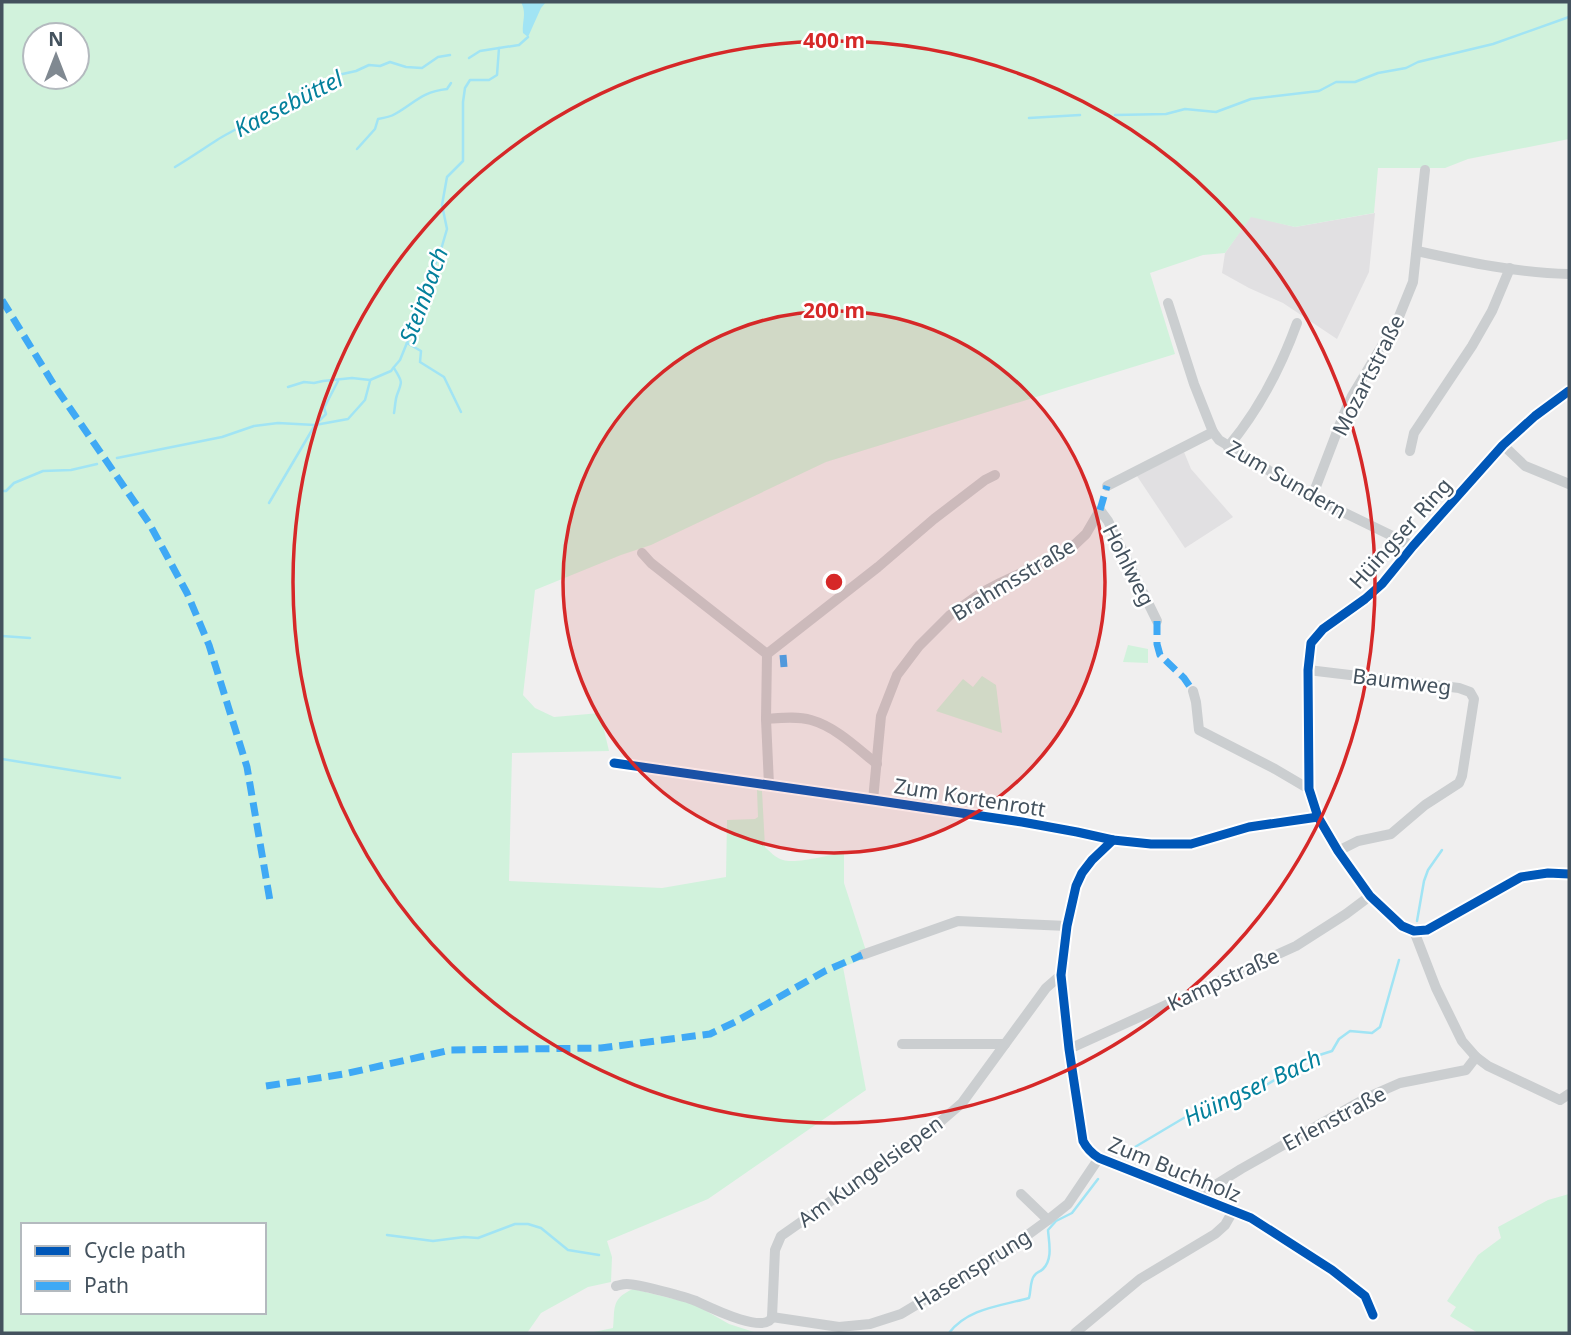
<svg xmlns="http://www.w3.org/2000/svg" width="1571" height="1335" font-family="'Noto Sans',sans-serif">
<rect width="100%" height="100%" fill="#f0efef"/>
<g fill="#e1e0e2">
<path d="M1375,213l-6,59 -32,67 -54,-36 -34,-15 -27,-15 3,-20 26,-37 44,11z"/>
<path d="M1184,452l7,17 42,48 -48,31 -48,-72z"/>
</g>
<g fill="#d1f2dc" fill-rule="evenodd">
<path d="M2,2h1567v137l-101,20 -23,9h-67l-4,45 -79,14 -44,-10 -26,36 -22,2 -53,18 25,81 -349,108 -175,83 -30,10 -86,35 -12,105 12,13 19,9 46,-4 9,38 -97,2 -3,128 153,7 64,-11 1,-57 28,-1 3,-2 -1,-27 5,1 3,56c4,4 12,12 18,13 13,4 47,-5 61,-8v31l24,74 -25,10 23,123 -158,109 -101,42 5,16 -1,25 -23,5 -47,26 -14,20h-525zM35,35h42v42h-42zM23,1225h241v87h-241z"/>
<path d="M1128,645l20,4v14l-25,-1z"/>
<path d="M982,676l14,9 6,48 -66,-22 27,-32 10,8z"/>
<path d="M1569,1194v139h-91l-28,-17 6,-9 -9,-6 31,-46 23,-17 -3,-11 50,-27z"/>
<path d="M633,1289l61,15 35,20 28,9h-168l24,-5c2,-21 -2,-29 20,-39z"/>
</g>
<path fill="#a1e4f4" d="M521,2h25l-5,6 -13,29 -5,-4c-1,-13 4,-19 -2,-31z"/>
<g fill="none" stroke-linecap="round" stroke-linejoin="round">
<g stroke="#a1e4f4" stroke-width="2.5">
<path d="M469,58l11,-7 19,-3"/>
<path d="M1115,115l51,-1 19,-5 31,3 35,-13 68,-8 17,-9h19l23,-9 28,-5 12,-6 75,-18 76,-27"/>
<path d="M1029,118l51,-3"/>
<path d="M357,149l18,-20 3,-10c6,-1 12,-2 17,-5 21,-12 26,-22 52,-25l4,-6"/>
<path d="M175,167c15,-9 28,-18 42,-27 14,-9 27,-13 38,-25l13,-1 9,-4 9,-9 19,-11 11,-2 22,-13 18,-4 13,-6 11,1 10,-4 16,5 16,1 16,-11 12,-2"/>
<path d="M407,343l14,8 -1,11 24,15 17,35"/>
<path d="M288,387l16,-5 10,1 9,-2 29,-3 18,2 21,-9 3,-4 6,-7 15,-37 5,-22 20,-48 7,-24 -5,-24 5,-28 16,-16v-59l2,-14 5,-8h19l8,-5 2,-27 20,-3 9,-8"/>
<path d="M394,413c1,-5 1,-12 3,-18 6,-15 5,-13 -3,-27"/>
<path d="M117,458l105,-21 32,-11 24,-3 37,2 33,-6 17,-19 5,-19"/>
<path d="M2,491h4l8,-8 29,-12 28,-1 26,-6"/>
<path d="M269,503l46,-78 11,-11 -2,-6 14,-27"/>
<path d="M2,636l28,2"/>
<path d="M2,759l118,19"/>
<path d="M1417,921l7,-40 4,-11 14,-20"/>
<path d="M1135,1147l79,-47 28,-7 11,-5 10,-1 47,-29 22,-7 7,-12 11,-8 22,2 8,-6 19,-67"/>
<path d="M387,1235l46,6 31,-4 14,1 37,-14h13l13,4 27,22 31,5"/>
<path d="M949,1333c19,-25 52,-27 80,-35 2,-7 1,-17 5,-22 3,-5 5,-3 9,-7 10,-10 6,-26 5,-39l8,-9 16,-8 26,-34"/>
</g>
<g stroke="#cbced0" stroke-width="10">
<path d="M1417,251c50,11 101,22 152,23"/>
<path d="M1168,303l26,81 19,48 6,8 93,57 101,49"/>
<path d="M1569,391l-34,25 -32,29 -90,101 -31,38 -17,15 -42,30 -12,14 -3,27 1,119 9,28 20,34 32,45 32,30 12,5 13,-1 94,-53 27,-4 21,1"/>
<path d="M1503,445l22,21 44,18"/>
<path d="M1228,447c30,-36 53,-80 69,-124"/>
<path d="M1410,451l4,-18 58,-87 20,-35 18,-43"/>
<path d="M1107,486l106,-54"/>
<path d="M1312,497l31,-81 9,-20 46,-77 15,-37 12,-112"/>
<path d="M642,553l9,10 116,91 -1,65 3,66"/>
<path d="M767,654l111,-87 56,-48 51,-39 10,-5"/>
<path d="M1308,670l151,18 11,4 4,7 -12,77 -3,7 -34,22 -34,29 -33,7 -20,10"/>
<path d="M1193,691l3,11 3,28 76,39 34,20"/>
<path d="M766,719c15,-1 31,-3 45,1 25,7 46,28 66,44"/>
<path d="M614,763l259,37 149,22 55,10 36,8 38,4h40l58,-17 69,-10"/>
<path d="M873,800l8,-84 16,-41 22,-29 31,-31 31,-22 19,-10 68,-32 18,-17 14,-24 8,11 49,100"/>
<path d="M1113,840l-21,20 -10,13 -6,13 -9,40 -6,49 8,74 14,92c4,8 8,12 16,17l152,60 81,52 33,26 8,19"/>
<path d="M1414,931l22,57 26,53 14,16 12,9 72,34 9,-6"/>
<path d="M862,955l96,-34 109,5"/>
<path d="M902,1044h103"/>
<path d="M1069,1049l227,-103 50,-32 24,-18"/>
<path d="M1021,1194l27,26"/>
<path d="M1196,1197l45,-28 127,-72 32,-14 66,-13 10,-13"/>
<path d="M616,1286c5,-1 6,-2 11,-2 11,0 59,13 69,17 15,7 70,34 76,16l3,-67 6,-14 144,-101 37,-32 84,-115 15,-13"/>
<path d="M772,1317l67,10 31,-3 31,-10 102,-61 45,-33 20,-16 31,-46"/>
<path d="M1075,1333l65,-54 75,-45 10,-9 8,-14"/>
</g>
<g stroke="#3fa9f5" stroke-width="7" stroke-dasharray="14 7" stroke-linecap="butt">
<path d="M2,300l52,85 95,138 38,70 22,52 38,122 23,134"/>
<path d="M1100,510l7,-24"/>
<path d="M1157,621v23l3,11 24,23 9,13"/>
<path d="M783,655l1,12"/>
<path d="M266,1086l78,-12 107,-24 150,-2 109,-14 25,-12 90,-51 37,-16"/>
</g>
<g stroke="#fff" stroke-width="13">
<g id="cycleway">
<path d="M1569,391l-34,25 -32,29 -90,101 -31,38 -17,15 -42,30 -12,14 -3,27 1,119 9,28 20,34 32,45 32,30 12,5 13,-1 94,-53 27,-4 21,1"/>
<path d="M614,763l259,37 149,22 55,10 36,8 38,4h40l58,-17 69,-10"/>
<path d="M1113,840l-21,20 -10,13 -6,13 -9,40 -6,49 8,74 14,92c4,8 8,12 16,17l152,60 81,52 33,26 8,19"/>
</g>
</g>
<use href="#cycleway" stroke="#0057b8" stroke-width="9"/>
</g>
<circle cx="834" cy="582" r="271" fill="#d62828" fill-opacity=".12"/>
<g fill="none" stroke="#d62828" stroke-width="3.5">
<circle cx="834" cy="582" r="271"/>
<circle cx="834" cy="582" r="541"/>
</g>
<g text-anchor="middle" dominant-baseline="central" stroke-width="5" stroke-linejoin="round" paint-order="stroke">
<g font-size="21" fill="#44525e" stroke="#fff">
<text transform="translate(1368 375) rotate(-63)">Mozartstraße</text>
<text transform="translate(1287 479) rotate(30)">Zum Sundern</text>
<text transform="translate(1400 533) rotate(-48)">Hüingser Ring</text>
<text transform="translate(1129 565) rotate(63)">Hohlweg</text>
<text transform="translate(1013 579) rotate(-31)">Brahmsstraße</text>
<text transform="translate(1402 681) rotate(7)">Baumweg</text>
<text transform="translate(970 797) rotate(9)">Zum Kortenrott</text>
<text transform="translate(1223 979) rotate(-25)">Kampstraße</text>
<text transform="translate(1334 1118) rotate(-28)">Erlenstraße</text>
<text transform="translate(1175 1169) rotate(22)">Zum Buchholz</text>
<text transform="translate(870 1171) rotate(-36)">Am Kungelsiepen</text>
<text transform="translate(972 1269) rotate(-32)">Hasensprung</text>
</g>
<g font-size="23" font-style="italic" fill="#03809c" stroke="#fff">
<text transform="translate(288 103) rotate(-27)">Kaesebüttel</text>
<text transform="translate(423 295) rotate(-70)">Steinbach</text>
<text transform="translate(1252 1087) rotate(-25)">Hüingser Bach</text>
</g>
</g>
<circle cx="834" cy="582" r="10" fill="#d62828" stroke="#fff" stroke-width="3.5"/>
<g font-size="21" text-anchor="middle" font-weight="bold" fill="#d62828" stroke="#fff" stroke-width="5" stroke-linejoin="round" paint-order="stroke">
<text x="834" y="48">400 m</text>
<text x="834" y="318">200 m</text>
</g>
<rect width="1571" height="1335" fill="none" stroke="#44525e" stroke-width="7"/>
<rect x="21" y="1223" width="245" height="91" fill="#ffffff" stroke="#b4babf" stroke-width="2"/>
<rect x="35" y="1246" width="35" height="10" fill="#0057b8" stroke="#b4babf" stroke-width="2"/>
<text x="84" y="1258" font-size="21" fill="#44525e">Cycle path</text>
<rect x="35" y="1281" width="35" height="10" fill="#3fa9f5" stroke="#b4babf" stroke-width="2"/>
<text x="84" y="1293" font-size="21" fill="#44525e">Path</text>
<g transform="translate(56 56)"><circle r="33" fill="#ffffff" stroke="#b4babf" stroke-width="2"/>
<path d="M0-5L12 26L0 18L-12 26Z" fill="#808991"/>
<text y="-10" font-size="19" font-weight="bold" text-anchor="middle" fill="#44525e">N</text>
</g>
</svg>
